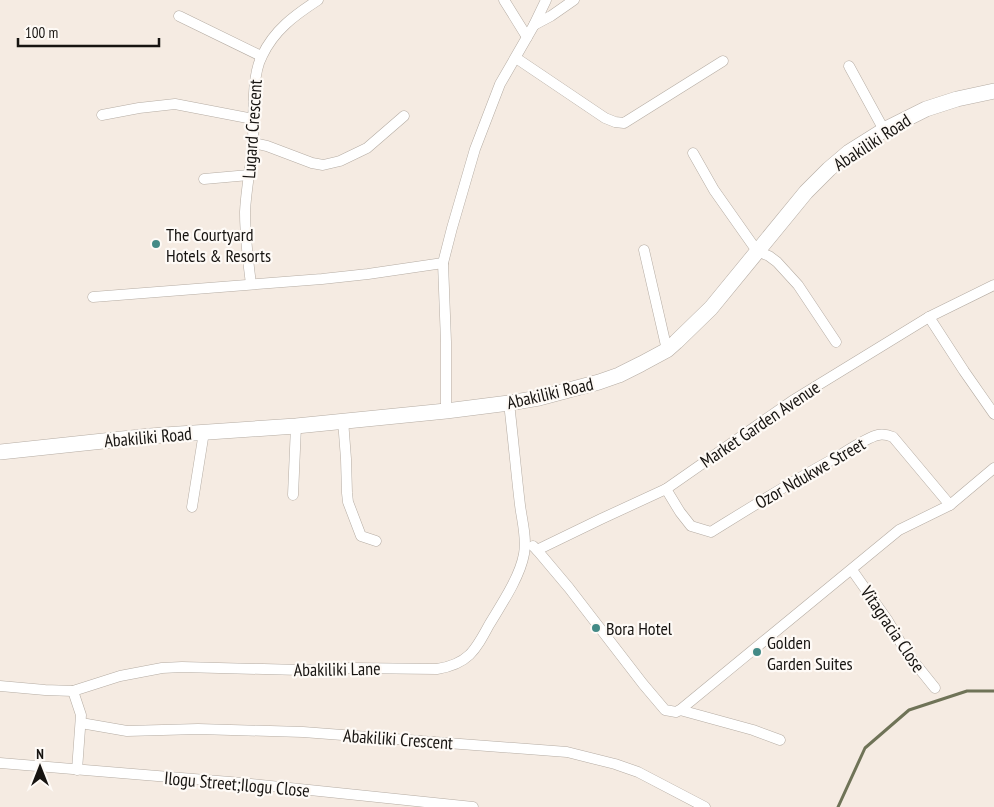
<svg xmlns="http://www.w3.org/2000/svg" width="994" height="807" font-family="'PT Sans Narrow',sans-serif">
<rect width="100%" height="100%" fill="#f5ebe2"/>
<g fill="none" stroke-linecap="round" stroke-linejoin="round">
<path stroke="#6f7357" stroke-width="3" d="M838,807l27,-59 44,-38 58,-19h27"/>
<g stroke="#b5aca3" stroke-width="11">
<g id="minor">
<path d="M504,0l23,37"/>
<path d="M179,16l82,40"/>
<path d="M534,25l17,-9 23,-16"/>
<path d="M516,58l89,60 10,4 9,1 99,-62"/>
<path d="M849,66l35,64"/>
<path d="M102,115l37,-7 36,-4 78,15"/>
<path d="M253,143l14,3 45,17 11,2 17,-4 27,-13 37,-32"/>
<path d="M693,153l21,37 43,61 12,5 8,6 21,23 38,57"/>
<path d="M204,179l45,-4"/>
<path d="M644,250l23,100"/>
<path d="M251,284c-3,-23 -6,-48 -6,-72 1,-23 6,-46 8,-69 1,-24 -2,-67 9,-87 12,-26 33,-41 56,-56"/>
<path d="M93,297l229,-18 46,-5 75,-11"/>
<path d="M929,317l35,54 30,43"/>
<path d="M446,411v-69l-3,-79 9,-35 23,-79 25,-65 34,-59 12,-25"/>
<path d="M343,420l3,39 1,34 1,9 13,34 15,5"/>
<path d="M666,489l14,23 11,14 20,6c42,-26 83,-52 126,-75 10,-6 31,-20 41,-22 5,-1 10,0 15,2l57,68"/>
<path d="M293,495l3,-69"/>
<path d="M192,507l12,-75"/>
<path d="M533,546l4,4 64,-31 65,-30 126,-88 137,-84 65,-32"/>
<path d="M537,550l32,38 74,96 22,26 11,2 4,-2 219,-180 51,-25 44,-37"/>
<path d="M852,570l36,51 18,31 29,36"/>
<path d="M0,686l45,4 28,1 47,-15 42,-8 20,-1 118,3 52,-2 85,1c31,-5 38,-18 52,-44 12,-20 31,-48 35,-71 3,-16 -2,-33 -4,-49 -4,-34 -7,-68 -11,-102"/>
<path d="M73,691l8,24 -4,55"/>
<path d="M680,710l73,20 27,10"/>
<path d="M81,723l46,8 71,-2 105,3 264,20 48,12 23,8 67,35"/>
<path d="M0,763l242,20 231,24"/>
</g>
</g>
<g stroke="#b5aca3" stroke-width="16">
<path id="secondary" d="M0,452l150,-16 146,-10 150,-15 63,-8 30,-5 60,-16 20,-7 22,-11 26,-14 9,-8 35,-34 95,-116 23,-23 20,-17 35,-22 42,-21 31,-10 37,-8"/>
</g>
<use href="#minor" stroke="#fff" stroke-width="10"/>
<use href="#secondary" stroke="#fff" stroke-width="15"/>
</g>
<g fill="#438a86" stroke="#fefaf6" stroke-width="2">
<circle cx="156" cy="244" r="5"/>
<circle cx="596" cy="628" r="5"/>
<circle cx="757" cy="652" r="5"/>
</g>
<g text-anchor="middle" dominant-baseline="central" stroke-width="4.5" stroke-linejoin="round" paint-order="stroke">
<g font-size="18" fill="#171411" stroke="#fefaf6">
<text transform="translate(252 129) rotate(-86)">Lugard Crescent</text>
<text transform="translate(872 142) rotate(-33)">Abakiliki Road</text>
<text transform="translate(550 393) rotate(-13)">Abakiliki Road</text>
<text transform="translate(760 424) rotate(-34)">Market Garden Avenue</text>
<text transform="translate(148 437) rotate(-5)">Abakiliki Road</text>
<text transform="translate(810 473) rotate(-30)">Ozor Ndukwe Street</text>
<text transform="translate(893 629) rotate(56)">Vitagracia Close</text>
<text transform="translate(337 669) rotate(-1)">Abakiliki Lane</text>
<text transform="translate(398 739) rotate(4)">Abakiliki Crescent</text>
<text transform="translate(237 784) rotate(5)">Ilogu Street;Ilogu Close</text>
</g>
<g font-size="18" fill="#171411" stroke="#fefaf6" text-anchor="start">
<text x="166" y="234">The Courtyard<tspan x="166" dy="21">Hotels &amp; Resorts</tspan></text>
<text x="606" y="628">Bora Hotel</text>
<text x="767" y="642">Golden<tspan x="767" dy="21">Garden Suites</tspan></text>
</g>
</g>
<g transform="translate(40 767)" stroke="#fefaf6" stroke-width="4" paint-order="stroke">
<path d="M0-4L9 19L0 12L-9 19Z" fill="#171411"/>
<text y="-8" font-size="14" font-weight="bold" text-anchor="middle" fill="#171411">N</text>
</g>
<path d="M18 38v8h141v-8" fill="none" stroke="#171411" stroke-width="2.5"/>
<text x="25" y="38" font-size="15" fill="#171411" stroke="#fefaf6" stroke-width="4" paint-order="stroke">100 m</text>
</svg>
